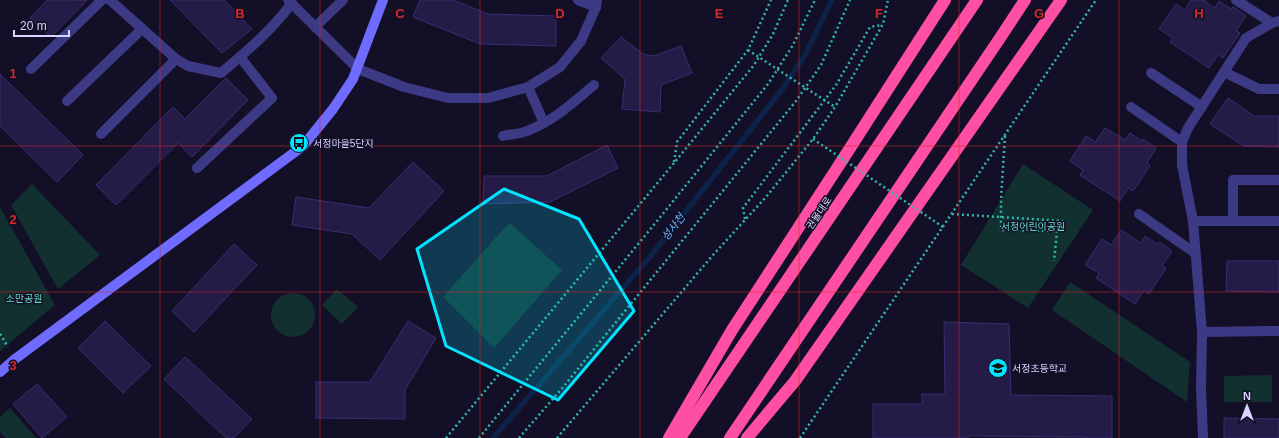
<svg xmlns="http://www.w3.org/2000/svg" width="1279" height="438" font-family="Arial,'Noto Sans KR',sans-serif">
<rect width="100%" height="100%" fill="#130f26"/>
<g fill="#12302f">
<path d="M1023,164l70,46 -65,98 -67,-43z"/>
<path d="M32,184l68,71 -42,34 -47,-84z"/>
<path d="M0,207l55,98 -55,46z"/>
<path d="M510,223l52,47 -68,78 -51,-51 55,-62z"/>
<path d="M1070,282l120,80 -3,40 -135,-92z"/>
<path d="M337,289l21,18 -16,17 -20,-19z"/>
<circle cx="293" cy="315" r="22"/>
<path d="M1272,375v27h-48v-26z"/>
<path d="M10,408l26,30h-30l-6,-6v-15z"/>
</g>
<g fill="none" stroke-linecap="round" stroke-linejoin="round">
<path stroke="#0c2248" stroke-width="5.5" d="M493,438l156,-180 132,-167 24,-36 27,-55"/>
</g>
<g fill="#241b47" stroke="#3b2d73">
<path d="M47,0h40l-36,37 -21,-19z"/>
<path d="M170,0h54l28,29 -30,24z"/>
<path d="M420,0h33l35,14 68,2v30l-76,-2 -67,-27z"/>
<path d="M1191,0h12l12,8 4,-7 12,8 2,-2 13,9 -10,15 4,2 -17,25 -5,-3 -9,13 -39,-26 3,-4 -14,-9 17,-25 9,6z"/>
<path d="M621,37l22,17 11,2 27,-10 11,27 -31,12 -1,27 -38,-3 3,-30 -24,-21z"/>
<path d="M0,74l83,81 -26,27 -57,-56z"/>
<path d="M226,78l22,22 -56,57 -14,-14 -62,62 -20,-20 77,-78 12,12z"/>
<path d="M1228,98l26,18h25v31l-35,-1 -34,-22z"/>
<path d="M1105,128l20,12 5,-7 12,8 1,-2 13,9 -9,15 3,3 -17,25 -5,-3 -8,13 -40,-26 3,-5 -13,-9 16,-25 9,6z"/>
<path d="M607,145l11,23 -68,34 -67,2 1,-28h63z"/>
<path d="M413,162l31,29 -64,69 -28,-26 -60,-9 4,-28 73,11z"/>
<path d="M1121,230l20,13 4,-7 12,8 2,-2 13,9 -10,15 4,2 -17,26 -5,-4 -9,14 -39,-26 3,-5 -14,-8 17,-26 9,6z"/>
<path d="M234,244l23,21 -63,67 -22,-21z"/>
<path d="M1227,261h52v31l-53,-1z"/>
<path d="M105,321l46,45 -28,27 -45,-45z"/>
<path d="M408,321l28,17 -31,52v29l-89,-1v-36h54z"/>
<path d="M944,322l65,2 2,71 101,1v42h-27v-1l-117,-1v2h-95v-34h49v-10h23z"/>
<path d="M185,357l67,62 -18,19h-8l-62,-59z"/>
<path d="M37,384l30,33 -25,21 -29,-34z"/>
<path d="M1224,418l55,1v19h-55z"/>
</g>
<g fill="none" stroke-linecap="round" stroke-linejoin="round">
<g stroke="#2fb8b0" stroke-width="2.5" stroke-dasharray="2 3" stroke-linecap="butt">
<path d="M1005,136l-4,63v31l56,1 -3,30"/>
<path d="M674,162l3,-20 71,-92 23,-50"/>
<path d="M952,214l111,7"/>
<path d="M745,219l-2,-11 93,-123 34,-58 12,-2"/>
<path d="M0,334l8,13"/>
<path d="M446,438l228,-275 80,-98 19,-31 15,-34"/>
<path d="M479,438l178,-217 111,-137 25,-39 22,-45"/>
<path d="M519,438l45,-52 232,-285 25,-36 29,-65"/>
<path d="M557,438l156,-183 53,-58 47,-58 22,-32 48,-83 5,-24"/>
<path d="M800,438l296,-438"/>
</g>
<g stroke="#3d3a85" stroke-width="10">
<path d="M110,0l66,59 12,7 33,7c26,-22 50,-42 71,-70"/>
<path d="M578,0l18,7"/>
<path d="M1236,0l36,23"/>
<path d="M315,27l28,-27"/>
<path d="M31,69l71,-69"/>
<path d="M358,69l46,18 44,11h40l40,-11 32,-20 21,-26 15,-34 1,-7"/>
<path d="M1224,72l35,17h20"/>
<path d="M1151,73l51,34"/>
<path d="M528,87l16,36"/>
<path d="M67,101l75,-72"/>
<path d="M1131,107l51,35"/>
<path d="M101,134l75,-75"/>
<path d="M503,136c7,-2 17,-2 24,-5 26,-10 46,-28 67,-46"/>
<path d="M197,168l75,-70 -32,-41"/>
<path d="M1139,214l56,39"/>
<path d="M1193,221h86"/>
<path d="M1233,221v-41h46"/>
<path d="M1202,332l77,-1"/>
<path d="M1203,438l-2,-49 1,-57 -9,-111 -11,-56v-23l6,-14 58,-90 26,-15 7,-2"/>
</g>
<path stroke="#3d3a85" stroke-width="10" d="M288,0l70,69"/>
<path stroke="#6f6bff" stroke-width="10" d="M0,372l15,-13 288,-213 30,-37 20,-30 30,-79"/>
<g stroke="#ff4fa3" stroke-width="12">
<path d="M669,438l63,-108 111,-171 102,-159"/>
<path d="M680,438l297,-438"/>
<path d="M730,438l270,-400 25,-38"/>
<path d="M747,438l48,-57 266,-381"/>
</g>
<g stroke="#2fb8b0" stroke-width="2.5" stroke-dasharray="2 3" stroke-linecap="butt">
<path d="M748,50l87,57"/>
<path d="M813,139l130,88"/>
</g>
</g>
<path fill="#00e5ff" fill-opacity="0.2" stroke="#00e5ff" stroke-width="3" stroke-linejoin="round" d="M504,189l75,30 55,92 -76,89 -112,-54 -29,-97z"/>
<path fill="none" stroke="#d62828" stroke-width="1" stroke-opacity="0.55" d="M160,0v438M320,0v438M480,0v438M640,0v438M799,0v438M959,0v438M1119,0v438M0,146h1279M0,292h1279"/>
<defs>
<g id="bus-disc" transform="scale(1)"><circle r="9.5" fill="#00e5ff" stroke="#130f26"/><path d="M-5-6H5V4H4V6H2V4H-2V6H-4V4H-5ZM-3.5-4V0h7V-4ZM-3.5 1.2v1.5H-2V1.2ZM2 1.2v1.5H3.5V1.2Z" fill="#111"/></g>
<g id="school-disc" transform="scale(1)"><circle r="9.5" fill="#00e5ff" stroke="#130f26"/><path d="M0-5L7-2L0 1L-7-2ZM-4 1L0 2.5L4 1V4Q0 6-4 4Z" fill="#111"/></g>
</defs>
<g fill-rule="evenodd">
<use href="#bus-disc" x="299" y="143"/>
<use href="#school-disc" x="998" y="368"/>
</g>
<g text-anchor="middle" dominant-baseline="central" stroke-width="3" stroke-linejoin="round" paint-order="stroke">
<g font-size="10" fill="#d9d4ff" stroke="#130f26" text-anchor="start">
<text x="313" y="143">서정마을5단지</text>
<text x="1012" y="368">서정초등학교</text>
</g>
<g font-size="10" fill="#d9d4ff" stroke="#130f26">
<text transform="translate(819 213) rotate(-56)">권율대로</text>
</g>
<g font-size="10" fill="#5fe0c0" stroke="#130f26">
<text x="1033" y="226">서정어린이공원</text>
<text x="24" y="298">소만공원</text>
</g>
<g font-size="11" font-style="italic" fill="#62b6ff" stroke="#130f26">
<text transform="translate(673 227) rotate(-52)">성사천</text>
</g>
</g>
<g font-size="13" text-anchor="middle" font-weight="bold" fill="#d62828" stroke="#130f26" stroke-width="3" stroke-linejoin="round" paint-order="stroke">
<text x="240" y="18">B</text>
<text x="400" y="18">C</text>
<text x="560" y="18">D</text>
<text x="719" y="18">E</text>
<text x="879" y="18">F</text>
<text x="1039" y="18">G</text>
<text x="1199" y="18">H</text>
<text x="13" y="78">1</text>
<text x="13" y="224">2</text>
<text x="13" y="370">3</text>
</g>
<g transform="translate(1247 406)" stroke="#130f26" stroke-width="3" paint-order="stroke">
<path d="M0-3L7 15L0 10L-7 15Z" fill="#d9d4ff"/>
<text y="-6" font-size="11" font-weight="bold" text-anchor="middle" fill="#d9d4ff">N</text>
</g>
<path d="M14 30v6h55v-6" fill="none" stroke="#d9d4ff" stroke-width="2"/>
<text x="20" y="30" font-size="12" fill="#d9d4ff" stroke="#130f26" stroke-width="3" paint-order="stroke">20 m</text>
</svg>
